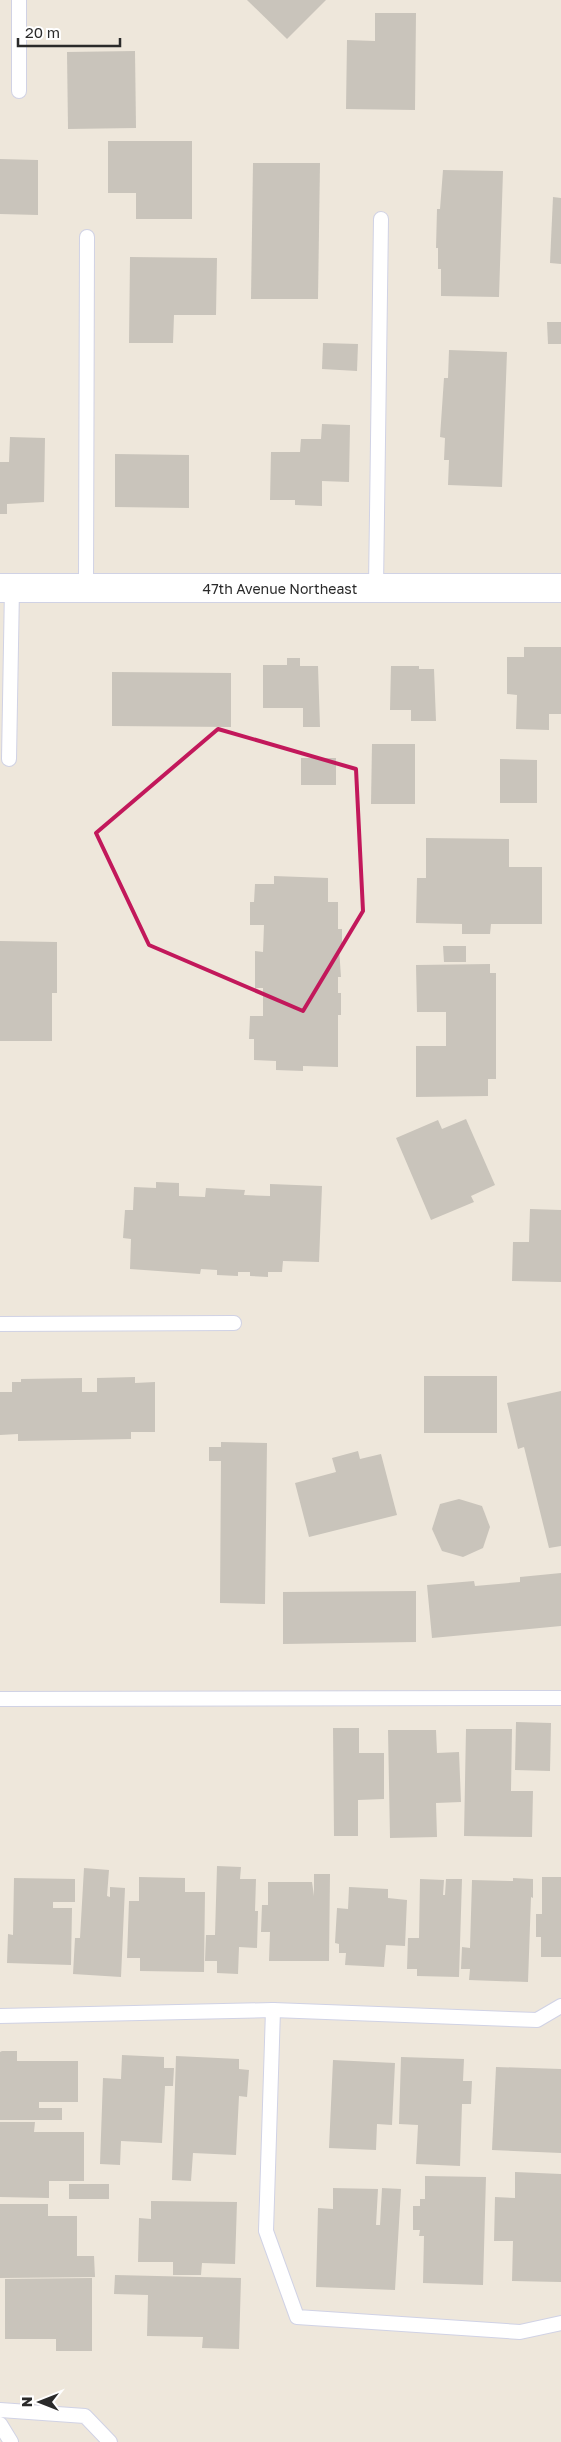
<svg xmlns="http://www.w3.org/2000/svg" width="561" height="2442" font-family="'Golos Text',sans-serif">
<rect width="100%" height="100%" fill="#eee7db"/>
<g fill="#c9c4bb">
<path d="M247,0h79l-39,39z"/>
<path d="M375,13h41l-1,97 -69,-1 1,-69 28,1z"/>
<path d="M135,51l1,77 -68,1 -1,-77z"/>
<path d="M108,141h84v78h-56v-26h-28z"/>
<path d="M0,159l38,1v55l-38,-1z"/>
<path d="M253,163h67l-2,136h-67z"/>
<path d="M443,170l60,1 -4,126 -58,-1v-27h-3v-21h-2l1,-39h3z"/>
<path d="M553,197l8,1v66l-11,-1z"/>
<path d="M130,257l87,1 -1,57h-42l-1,28h-44z"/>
<path d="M547,322h14v22h-13z"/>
<path d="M323,343l35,1 -1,27 -35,-2z"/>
<path d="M449,350l58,2 -5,135 -54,-2 1,-25h-5l1,-22 -5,-1 4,-59h4z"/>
<path d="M322,424l28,1 -1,57 -27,-1v25l-27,-1v-5h-25l1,-48h29l1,-13h20z"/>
<path d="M10,437l35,1 -1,64 -37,2v10h-7v-52h9z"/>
<path d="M115,454l74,1v53l-74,-1z"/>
<path d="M524,647h37v67h-12v16l-33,-1 1,-34 -10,-1v-37h17z"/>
<path d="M287,658h13v8h18l2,61h-17v-19h-40v-43h24z"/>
<path d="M391,666h28v3h15l2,52h-25v-11h-21z"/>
<path d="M112,672l119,1v54l-119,-1z"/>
<path d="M372,744h43v60h-44z"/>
<rect x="301" y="758" width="35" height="27"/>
<path d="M500,759l37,1v43h-37z"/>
<path d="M426,838l83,1v28h33v57h-51l-1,10h-28v-10l-46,-1 1,-45h9z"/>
<path d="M274,876l54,2v24h10v27h4v19h-3l2,29h-3v16h3v22h-3v52l-35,-1v5l-27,-1v-9l-22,-1v-21h-5l1,-23h13v-28h-8v-37l8,1 1,-27h-14v-23h4l1,-18h19z"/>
<path d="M0,941l57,1v51h-5v48h-52z"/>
<path d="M443,946h23v16h-22z"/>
<path d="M490,964v9h6v106h-8v17l-72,1v-51h30v-34h-29l-1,-47z"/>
<path d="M466,1119l29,66 -24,11 3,6 -43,18 -35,-82 42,-18 4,9z"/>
<path d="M156,1182l23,1v13l26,1 1,-9 39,2 -1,5 26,1v-12l52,2 -3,76 -36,-1 -1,11h-14v5l-18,-1v-4h-12v4l-21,-1v-5l-16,-1 -1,5 -70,-5 1,-30 -8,-1 2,-28h8l1,-23 22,1z"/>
<path d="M530,1209l31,1v72l-49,-1 1,-39h16z"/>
<rect x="424" y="1376" width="73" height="57"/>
<path d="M135,1377v6l20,-1v50h-24v7l-113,2v-7l-18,1v-43h12v-10h9v-3l61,-1v14h15v-14z"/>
<path d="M561,1391v155l-12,2 -25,-101 -6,2 -11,-46z"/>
<path d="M221,1442l46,1 -2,161 -45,-1 1,-142h-12v-14h12z"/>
<path d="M358,1451l2,8 21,-5 16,61 -88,22 -14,-54 41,-11 -4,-14z"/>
<path d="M459,1499l23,7 8,21 -7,21 -20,9 -21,-6 -10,-22 8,-25z"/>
<path d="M561,1573v53l-129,12 -5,-53 47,-4 1,5 45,-4v-5z"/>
<path d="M416,1591v51l-133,2v-52z"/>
<path d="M516,1722l35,1 -1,48 -35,-1z"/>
<path d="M333,1728h26v25h25v46l-26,1v36h-24z"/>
<path d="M466,1729h46l-1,62h22l-1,46 -68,-1z"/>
<path d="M388,1730h48l1,23 22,-1 2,50 -25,1 1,34 -47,1z"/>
<path d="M217,1866l24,1 -1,12h16l-1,32h3l-1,37 -18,-1 -1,27 -21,-1v-12h-12l1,-26h9z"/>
<path d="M84,1868l25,2 -2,26 3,1v-10l15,1 -4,89 -48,-3 2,-36h5z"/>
<path d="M314,1874h16l-1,87h-60l1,-29h-9l1,-27h6v-23h44l2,14z"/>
<path d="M139,1877l46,1v14h20l-1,80 -64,-1v-13h-13l2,-57h10z"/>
<path d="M542,1877h19v80h-20v-20h-5v-23h6z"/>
<path d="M14,1878l61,1v23h-22v6h19l-1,57 -64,-2 1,-29 5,1z"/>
<path d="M513,1878l20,1v19l-2,-1 -3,85 -59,-2 1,-11h-9l1,-22 8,1 2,-68 41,1z"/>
<path d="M420,1879l24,1 -1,15h2l1,-16h16l-3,98 -42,-1v-7h-10l1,-31h11z"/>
<path d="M349,1887l39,2v9l19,2 -2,46 -19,-1 -2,22 -39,-2 1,-12h-7v-9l-4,-1 2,-35 11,1z"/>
<path d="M2,2051h15v10h61v41h-39v6h23v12h-62v-68z"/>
<path d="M122,2055l42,2v11h10l-1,18h-8l-3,57 -41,-2 -1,24 -20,-1 3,-86 18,1z"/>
<path d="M176,2056l63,3v10l10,1 -2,27 -8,-1 -3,59 -43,-2 -2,28 -19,-1z"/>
<path d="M401,2057l63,2 -1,22h9l-1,23h-9l-2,62 -44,-2 2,-39 -19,-1z"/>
<path d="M333,2060l62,3 -3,62 -15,-1 -1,26 -47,-2z"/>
<path d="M496,2067l65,2v84l-69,-3z"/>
<path d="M0,2122h35l-1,10h50v49h-35v17l-49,-1z"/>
<path d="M515,2172l46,2v108l-49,-1 1,-40h-19l1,-44 20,1z"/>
<path d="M425,2176l61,1 -3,108 -60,-2 1,-47h-5l1,-6h-7v-24h7v-7h5z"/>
<rect x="69" y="2184" width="40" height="15"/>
<path d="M333,2188l45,1 -2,36h4l2,-37 19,1 -6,101 -79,-3 2,-79 15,1z"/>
<path d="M151,2201l86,1 -2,62 -33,-1 -1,12h-28v-13h-35l1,-44 12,1z"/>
<path d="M0,2204h48v12h29v40h17l1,21 -95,1z"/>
<path d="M115,2275l126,3 -2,71 -37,-1 1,-11 -56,-1 1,-41 -34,-1z"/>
<path d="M92,2278v73h-36v-12h-51v-60z"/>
</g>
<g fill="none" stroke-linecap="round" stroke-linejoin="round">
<g stroke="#d0d2e5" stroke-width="16">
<g id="lane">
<path d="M19,0v91"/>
<path d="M86,588l1,-351"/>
<path d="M376,588l5,-369"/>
<path d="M9,759l3,-171"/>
<path d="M0,1324l234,-1"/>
<path d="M0,1699l561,-1"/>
<path d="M273,2010l264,10 24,-14"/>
<path d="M0,2016l273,-6 -7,221 31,86 223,15 41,-9"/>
<path d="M0,2410l85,6 25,26"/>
<path d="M0,2424l11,18"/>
</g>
</g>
<g stroke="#d0d2e5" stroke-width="30">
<g id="secondary">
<path id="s1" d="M0,588h561"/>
</g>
</g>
<use href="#lane" stroke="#fff" stroke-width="14"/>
<use href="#secondary" stroke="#fff" stroke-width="28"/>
</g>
<path fill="none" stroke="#c2185b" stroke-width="4" stroke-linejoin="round" d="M218,729l138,40 7,142 -60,100 -154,-66 -53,-112z"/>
<g text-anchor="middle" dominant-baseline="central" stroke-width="4" stroke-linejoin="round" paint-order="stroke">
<g font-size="14" fill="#2a2a2a" stroke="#fff">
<text stroke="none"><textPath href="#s1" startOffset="280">47th Avenue Northeast</textPath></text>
</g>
</g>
<g transform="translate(40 2402) rotate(270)" stroke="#ffffff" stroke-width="4" paint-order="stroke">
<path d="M0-4L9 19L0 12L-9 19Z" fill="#2a2a2a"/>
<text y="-8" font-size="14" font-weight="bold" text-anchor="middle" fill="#2a2a2a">N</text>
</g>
<path d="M18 38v8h102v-8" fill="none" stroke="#2a2a2a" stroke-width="2.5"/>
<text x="25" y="38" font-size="15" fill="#2a2a2a" stroke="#ffffff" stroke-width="4" paint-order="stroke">20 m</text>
</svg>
